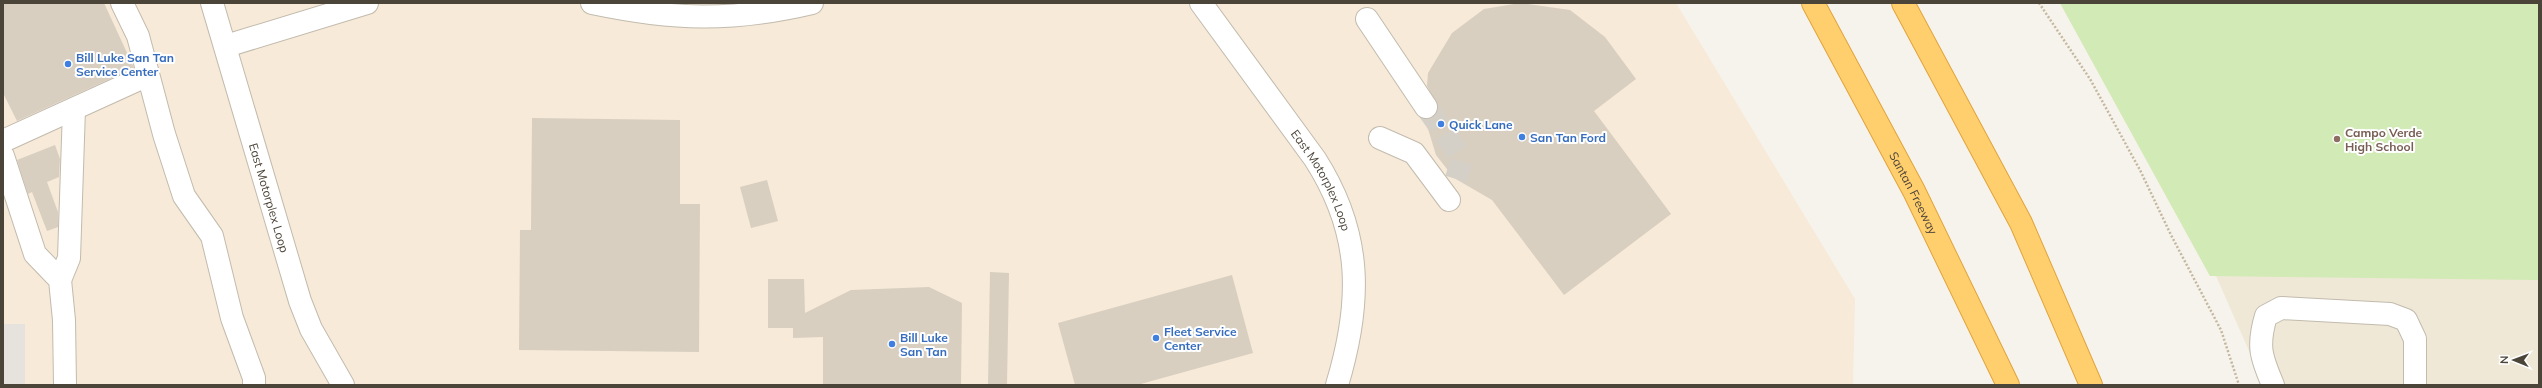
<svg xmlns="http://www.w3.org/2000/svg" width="2542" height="388" font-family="Mulish,sans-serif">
<rect width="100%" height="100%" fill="#f6f3ec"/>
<path fill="#f7ead8" d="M3,3h1673l179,296 -2,86h-1828v-60l-22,-1z"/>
<rect fill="#e6e2dd" x="3" y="324" width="22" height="61"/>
<path fill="#efe8d6" d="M2060,3h479v382h-275l-48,-109h-6z"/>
<path fill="#d2eab5" d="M2060,3h479v277l-329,-4z"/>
<g fill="#d8cfc1">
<path d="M3,3h101l30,65 -117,53 -14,-28z"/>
<path d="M1520,3l50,7 35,27 31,42 -42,32 77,103 -107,81 -72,-95 -38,-22 -18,-23 -11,-36 8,-2 5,-10 -11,-21 1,-13 24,-40 32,-24z"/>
<path d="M532,118l148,2v84h20l-1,148 -180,-2 1,-120h11z"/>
<path d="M55,145l5,14 -1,18 -12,5 11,30v15l-11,4 -15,-39 -4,2 -11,-34z"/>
<path d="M767,180l11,41 -27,7 -11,-41z"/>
<path d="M990,272l19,1 -2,112h-19z"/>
<path d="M1232,275l21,78 -116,32h-62l-17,-62z"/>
<path d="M768,279h36l1,34 46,-23 78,-3 33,16 -1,82h-138v-48l-30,1v-10h-25z"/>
</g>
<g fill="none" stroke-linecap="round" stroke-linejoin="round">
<path stroke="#d4d0c8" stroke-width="22" stroke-dasharray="22 11" stroke-linecap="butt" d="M1426,107l36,52 -6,20"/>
<g stroke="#c2bbae" stroke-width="24">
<g id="minor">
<path d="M122,3l16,33 26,98 20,62 28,40 20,82 22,60v7"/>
<path id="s1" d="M212,3l88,298 11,28 32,56"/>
<path d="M592,3c81,17 139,19 220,0"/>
<path id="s2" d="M1201,3l114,156c48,75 47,143 22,226"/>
<path d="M1367,19l59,88"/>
<path d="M226,46l141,-43"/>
<path d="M1380,138l34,15 35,47"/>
<path d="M3,141l145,-66"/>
<path d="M3,156l32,98 25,26 4,40 1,65"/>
<path d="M60,280l9,-22 5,-149"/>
<path d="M2273,385c-12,-28 -16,-39 -7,-69l15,-8 109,6 16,6 9,19v46"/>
</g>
</g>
<g stroke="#e0a43c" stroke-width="24">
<g id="highway">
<path id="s3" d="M1813,3l101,188 94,194"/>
<path d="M1903,3l118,220 70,162"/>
</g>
</g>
<path stroke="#c4b79f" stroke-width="2.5" stroke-dasharray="2 2" stroke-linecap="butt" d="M2039,3l51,76 50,91 31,65 50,95 18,55"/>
<use href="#minor" stroke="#fff" stroke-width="22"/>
<use href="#highway" stroke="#ffcf6e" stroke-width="22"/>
</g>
<g fill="#3f7fe0" stroke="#fff" stroke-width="1.5">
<circle cx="68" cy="64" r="4"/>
<circle cx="1441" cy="124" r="4"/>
<circle cx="1522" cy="137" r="4"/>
<circle cx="1156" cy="338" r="4"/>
<circle cx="892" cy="344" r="4"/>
</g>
<circle fill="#8d6e63" stroke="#fff" stroke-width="1.5" cx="2337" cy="139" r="4"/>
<g text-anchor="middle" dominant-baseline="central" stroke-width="4" stroke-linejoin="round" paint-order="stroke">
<g font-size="12" font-weight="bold" fill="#366cbe" stroke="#fff" text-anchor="start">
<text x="76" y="57">Bill Luke San Tan<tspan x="76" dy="14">Service Center</tspan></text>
<text x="1449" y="124">Quick Lane</text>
<text x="1530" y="137">San Tan Ford</text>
<text x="1164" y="331">Fleet Service<tspan x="1164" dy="14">Center</tspan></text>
<text x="900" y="337">Bill Luke<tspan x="900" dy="14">San Tan</tspan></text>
</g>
<g font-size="12" font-weight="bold" fill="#785e54" stroke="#fff" text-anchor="start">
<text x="2345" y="132">Campo Verde<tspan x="2345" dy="14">High School</tspan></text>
</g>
<g font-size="12" fill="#4b4439" stroke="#fff">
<text stroke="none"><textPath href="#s2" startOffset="215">East Motorplex Loop</textPath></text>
<text stroke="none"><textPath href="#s3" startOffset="215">Santan Freeway</textPath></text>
<text stroke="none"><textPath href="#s1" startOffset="203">East Motorplex Loop</textPath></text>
</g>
</g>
<rect width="2542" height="388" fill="none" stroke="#4b4439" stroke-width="8"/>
<g transform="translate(2514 360) rotate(271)" stroke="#ffffff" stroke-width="3" paint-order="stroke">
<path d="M0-3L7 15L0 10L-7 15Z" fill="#4b4439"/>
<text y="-6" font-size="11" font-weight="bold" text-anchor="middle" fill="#4b4439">N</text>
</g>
</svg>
